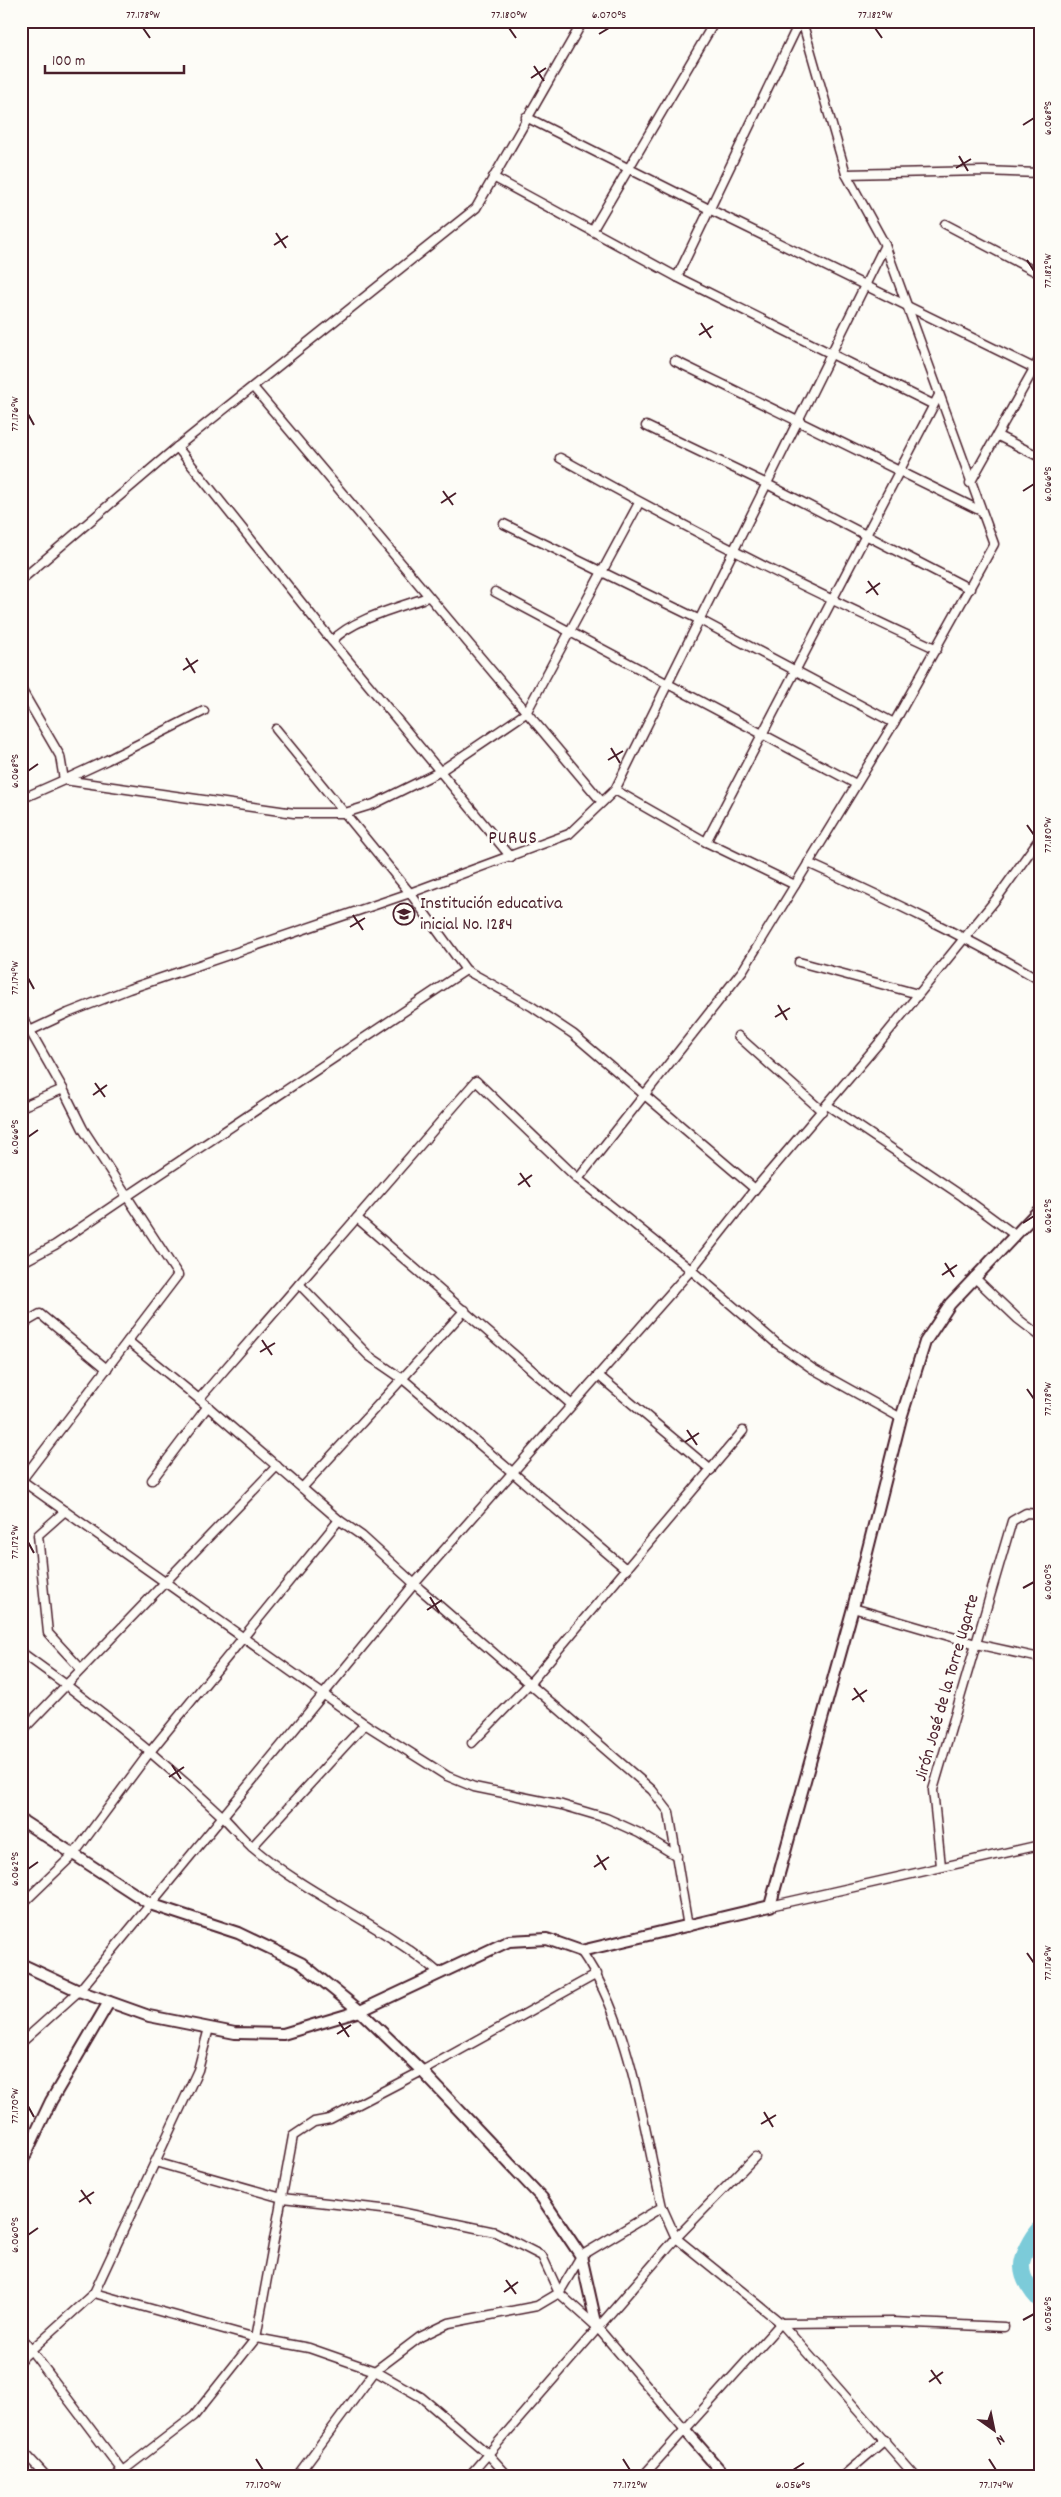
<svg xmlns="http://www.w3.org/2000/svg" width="1061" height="2497" font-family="Dekko,sans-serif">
<rect width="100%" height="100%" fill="#fdfcf7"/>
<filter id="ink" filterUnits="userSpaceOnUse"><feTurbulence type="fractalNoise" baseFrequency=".02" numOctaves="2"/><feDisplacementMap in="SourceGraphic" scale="10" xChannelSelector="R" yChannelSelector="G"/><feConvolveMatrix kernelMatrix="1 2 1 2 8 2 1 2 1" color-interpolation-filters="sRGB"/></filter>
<g filter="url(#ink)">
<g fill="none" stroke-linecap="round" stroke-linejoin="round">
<path stroke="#7ccbd9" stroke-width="16" d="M1040,2229c-7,7 -19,28 -18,38 0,12 10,26 18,34"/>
<g stroke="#4a1f2b" stroke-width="11">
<g id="minor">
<path d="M802,21l44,153 39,71 109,299 -100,179 -151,247 -165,209 113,91 85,73 37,26 88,49"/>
<path d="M526,117l183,92 331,162"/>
<path d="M846,174l137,-3 57,2"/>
<path d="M493,177l184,100 255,127"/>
<path d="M945,224l95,50"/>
<path d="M592,231l123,-210"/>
<path d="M677,277l123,-256"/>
<path d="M675,361l306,150"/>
<path d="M253,387l349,415"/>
<path d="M646,426l121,58 203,105"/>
<path d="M998,436l42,21"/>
<path d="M177,447l155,194 179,216"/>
<path d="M560,458c123,69 248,132 377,191"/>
<path d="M970,483l70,-125"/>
<path d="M504,524l196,96 194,103"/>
<path d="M21,580l156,-133 299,-239 107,-187"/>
<path d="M495,592l361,192"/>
<path d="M332,641c20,-22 68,-34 96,-44"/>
<path d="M21,689l39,67 4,24 43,-20 97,-49"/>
<path d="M276,729l134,164 56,77 65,36 42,28 182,155"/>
<path d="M615,790l91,52 89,43"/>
<path d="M21,799l43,-19 230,33h51l29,-9 65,-32 87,-59 113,-210"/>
<path d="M706,842l233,-447"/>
<path d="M808,863c79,36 157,73 232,117"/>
<path d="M799,962l119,32"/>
<path d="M21,1015l42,74 20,40 95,146 -157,206"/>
<path d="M21,1035l47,-22 61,-24 281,-96 159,-59 46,-44 270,-545"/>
<path d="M738,1036l84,75"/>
<path d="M827,1105l135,91 53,39"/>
<path d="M21,1107l42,-18"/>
<path d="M357,1218l215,187"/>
<path d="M21,1263l34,-18 71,-48 340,-227"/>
<path d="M974,1277l44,42 22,17"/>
<path d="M299,1284l70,72 35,24 223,190"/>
<path d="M21,1325l19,-11 67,55"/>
<path d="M128,1341l71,58 140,121 23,16 58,53 232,201 17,22 19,115"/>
<path d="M599,1376l112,94"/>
<path d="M199,1399l277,-318 102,98"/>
<path d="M21,1480l344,244 82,52 27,11 88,18 44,13 33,15 38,23"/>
<path d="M152,1480l56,-74"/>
<path d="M302,1488l163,-178"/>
<path d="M65,1511l-27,24 10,98 33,36"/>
<path d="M853,1608l123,36 64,14"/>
<path d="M21,1652c71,50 139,106 202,165 10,10 19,21 29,30 58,50 131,77 188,127"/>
<path d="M21,1732l256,-266"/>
<path d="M472,1743l58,-60 213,-252"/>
<path d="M252,1847l113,-123"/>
<path d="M941,1866l-8,-76 79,-269 14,-8 14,1"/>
<path d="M21,1905l53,-51 75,-101 190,-233"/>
<path d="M770,1906l270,-61"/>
<path d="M21,2043l58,-52 336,-408 276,-313 64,-81 124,-146 118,-145 43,-60"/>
<path d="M155,2162l127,36 109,12 104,22 47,24 17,37 38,34 88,103"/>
<path d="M662,2207l14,31 105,85 134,153"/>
<path d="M94,2293l162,45 53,10 66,23 46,26 67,57 20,22"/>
<path d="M21,2337l105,139"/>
<path d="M21,2359l73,-66 104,-223 11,-42"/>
<path d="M21,2449l25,27"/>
<path d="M116,2476l78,-60 62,-78 37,-202 21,-14 16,-3 92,-48 175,-97"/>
<path d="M297,2476l78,-105 45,-34 29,-14 88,-17 22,-13 22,-37 81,-49c-19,-83 -32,-186 -81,-256"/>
<path d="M469,2476l207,-238 79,-81"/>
<path d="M643,2476l138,-153 111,-1 112,5"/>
<path d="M843,2476l42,-36"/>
</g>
</g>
<g stroke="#4a1f2b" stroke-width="14">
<g id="tertiary">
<path d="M21,1820l129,84 88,29 63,30 59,48 62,60 120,127 39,58 16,71"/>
<path d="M21,1964l58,27 70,25 86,17 48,1 77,-23 149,-70 38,-2 34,12 189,-45 83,-298 48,-190 24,-76 25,-38 90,-95"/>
<path d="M21,2164l30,-63 58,-99"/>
<path d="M685,2430l40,46"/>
</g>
</g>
<use href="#minor" stroke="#fdfcf7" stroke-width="8"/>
<use href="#tertiary" stroke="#fdfcf7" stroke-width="10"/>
</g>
</g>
<path fill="none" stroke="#4a1f2b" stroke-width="2" d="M143,28l7,10M509,28l7,10M875,28l7,10M599,34l10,-6M534,66l10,15M531,78l15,-10M1023,125l11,-7M959,156l9,15M956,168l15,-9M276,233l10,15M274,245l14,-9M1027,260l7,11M701,323l10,15M699,335l14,-9M28,414l6,11M443,491l10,14M1023,491l11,-7M441,503l15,-10M868,581l10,14M866,593l14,-10M186,658l9,15M183,670l15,-10M611,748l9,15M608,760l15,-9M28,771l10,-7M1027,825l7,10M353,915l10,15M350,927l15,-9M28,978l6,11M778,1005l9,15M775,1017l15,-9M95,1083l10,14M93,1095l14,-10M28,1137l10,-7M520,1173l10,14M518,1185l14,-10M1023,1223l11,-7M945,1263l9,14M942,1275l15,-10M262,1340l10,15M260,1352l15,-9M1027,1389l7,10M687,1430l10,15M685,1442l14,-9M28,1542l6,11M1023,1588l11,-6M430,1597l9,15M427,1610l15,-10M854,1688l10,14M852,1700l15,-10M172,1765l9,14M169,1777l15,-10M597,1855l9,15M594,1867l15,-10M28,1869l10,-7M1027,1953l7,10M339,2022l10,15M337,2034l14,-9M28,2106l6,11M764,2112l9,15M761,2124l15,-9M81,2190l10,14M79,2202l15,-10M28,2235l10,-7M506,2280l10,14M504,2292l14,-10M1023,2320l11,-6M931,2370l10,14M929,2382l14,-10M256,2459l7,11M623,2459l7,11M989,2459l7,11M793,2470l11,-7"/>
<defs>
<g id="school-ring" transform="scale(1.125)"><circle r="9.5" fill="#fdfcf7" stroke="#4a1f2b" stroke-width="1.5"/><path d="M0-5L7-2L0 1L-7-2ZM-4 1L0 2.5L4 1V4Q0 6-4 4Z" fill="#4a1f2b"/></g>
</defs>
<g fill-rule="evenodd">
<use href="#school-ring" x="404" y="914"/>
</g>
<g text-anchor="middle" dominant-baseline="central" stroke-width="5" stroke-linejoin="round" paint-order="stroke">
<g font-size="18" fill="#4a1f2b" stroke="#fdfcf7" text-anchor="start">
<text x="420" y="904">Institución educativa<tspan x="420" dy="21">inicial No. 1284</tspan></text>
</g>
<g font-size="18" fill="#4a1f2b" stroke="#fdfcf7">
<text transform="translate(948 1688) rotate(-74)">Jirón José de la Torre Ugarte</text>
</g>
<g font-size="19" letter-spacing="1" fill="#4a1f2b" stroke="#fdfcf7">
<text x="513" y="839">PURUS</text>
</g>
</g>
<rect width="1061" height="2497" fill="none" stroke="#fdfcf7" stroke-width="55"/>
<g transform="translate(994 2430) rotate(147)" stroke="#fdfcf7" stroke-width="4" paint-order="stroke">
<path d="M0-4L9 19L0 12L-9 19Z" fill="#4a1f2b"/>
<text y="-8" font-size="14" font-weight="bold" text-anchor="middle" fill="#4a1f2b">N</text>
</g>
<path d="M45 65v8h139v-8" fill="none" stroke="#4a1f2b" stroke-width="2.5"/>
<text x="52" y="65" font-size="15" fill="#4a1f2b" stroke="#fdfcf7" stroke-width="4" paint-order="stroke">100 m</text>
<rect x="28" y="28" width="1006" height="2442" fill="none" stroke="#4a1f2b" stroke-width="2"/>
<g font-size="12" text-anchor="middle" fill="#4a1f2b">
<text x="143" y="18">77.178°W</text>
<text x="509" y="18">77.180°W</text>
<text x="609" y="18">6.070°S</text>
<text x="875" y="18">77.182°W</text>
<text transform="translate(1047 118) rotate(-90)" y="4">6.068°S</text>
<text transform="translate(1047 271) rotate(-90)" y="4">77.182°W</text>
<text transform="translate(14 414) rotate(-90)" y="4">77.176°W</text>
<text transform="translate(1047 484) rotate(-90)" y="4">6.066°S</text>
<text transform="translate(14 771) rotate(-90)" y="4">6.068°S</text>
<text transform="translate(1047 835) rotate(-90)" y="4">77.180°W</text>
<text transform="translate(14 978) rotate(-90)" y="4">77.174°W</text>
<text transform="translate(14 1137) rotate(-90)" y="4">6.066°S</text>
<text transform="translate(1047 1216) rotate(-90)" y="4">6.062°S</text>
<text transform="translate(1047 1399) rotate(-90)" y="4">77.178°W</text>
<text transform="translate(14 1542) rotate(-90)" y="4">77.172°W</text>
<text transform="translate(1047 1582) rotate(-90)" y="4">6.060°S</text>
<text transform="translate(14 1869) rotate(-90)" y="4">6.062°S</text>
<text transform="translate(1047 1963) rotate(-90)" y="4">77.176°W</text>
<text transform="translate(14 2106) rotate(-90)" y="4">77.170°W</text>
<text transform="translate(14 2235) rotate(-90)" y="4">6.060°S</text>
<text transform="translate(1047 2314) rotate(-90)" y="4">6.056°S</text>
<text x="263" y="2488">77.170°W</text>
<text x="630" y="2488">77.172°W</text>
<text x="793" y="2488">6.056°S</text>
<text x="996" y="2488">77.174°W</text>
</g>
</svg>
